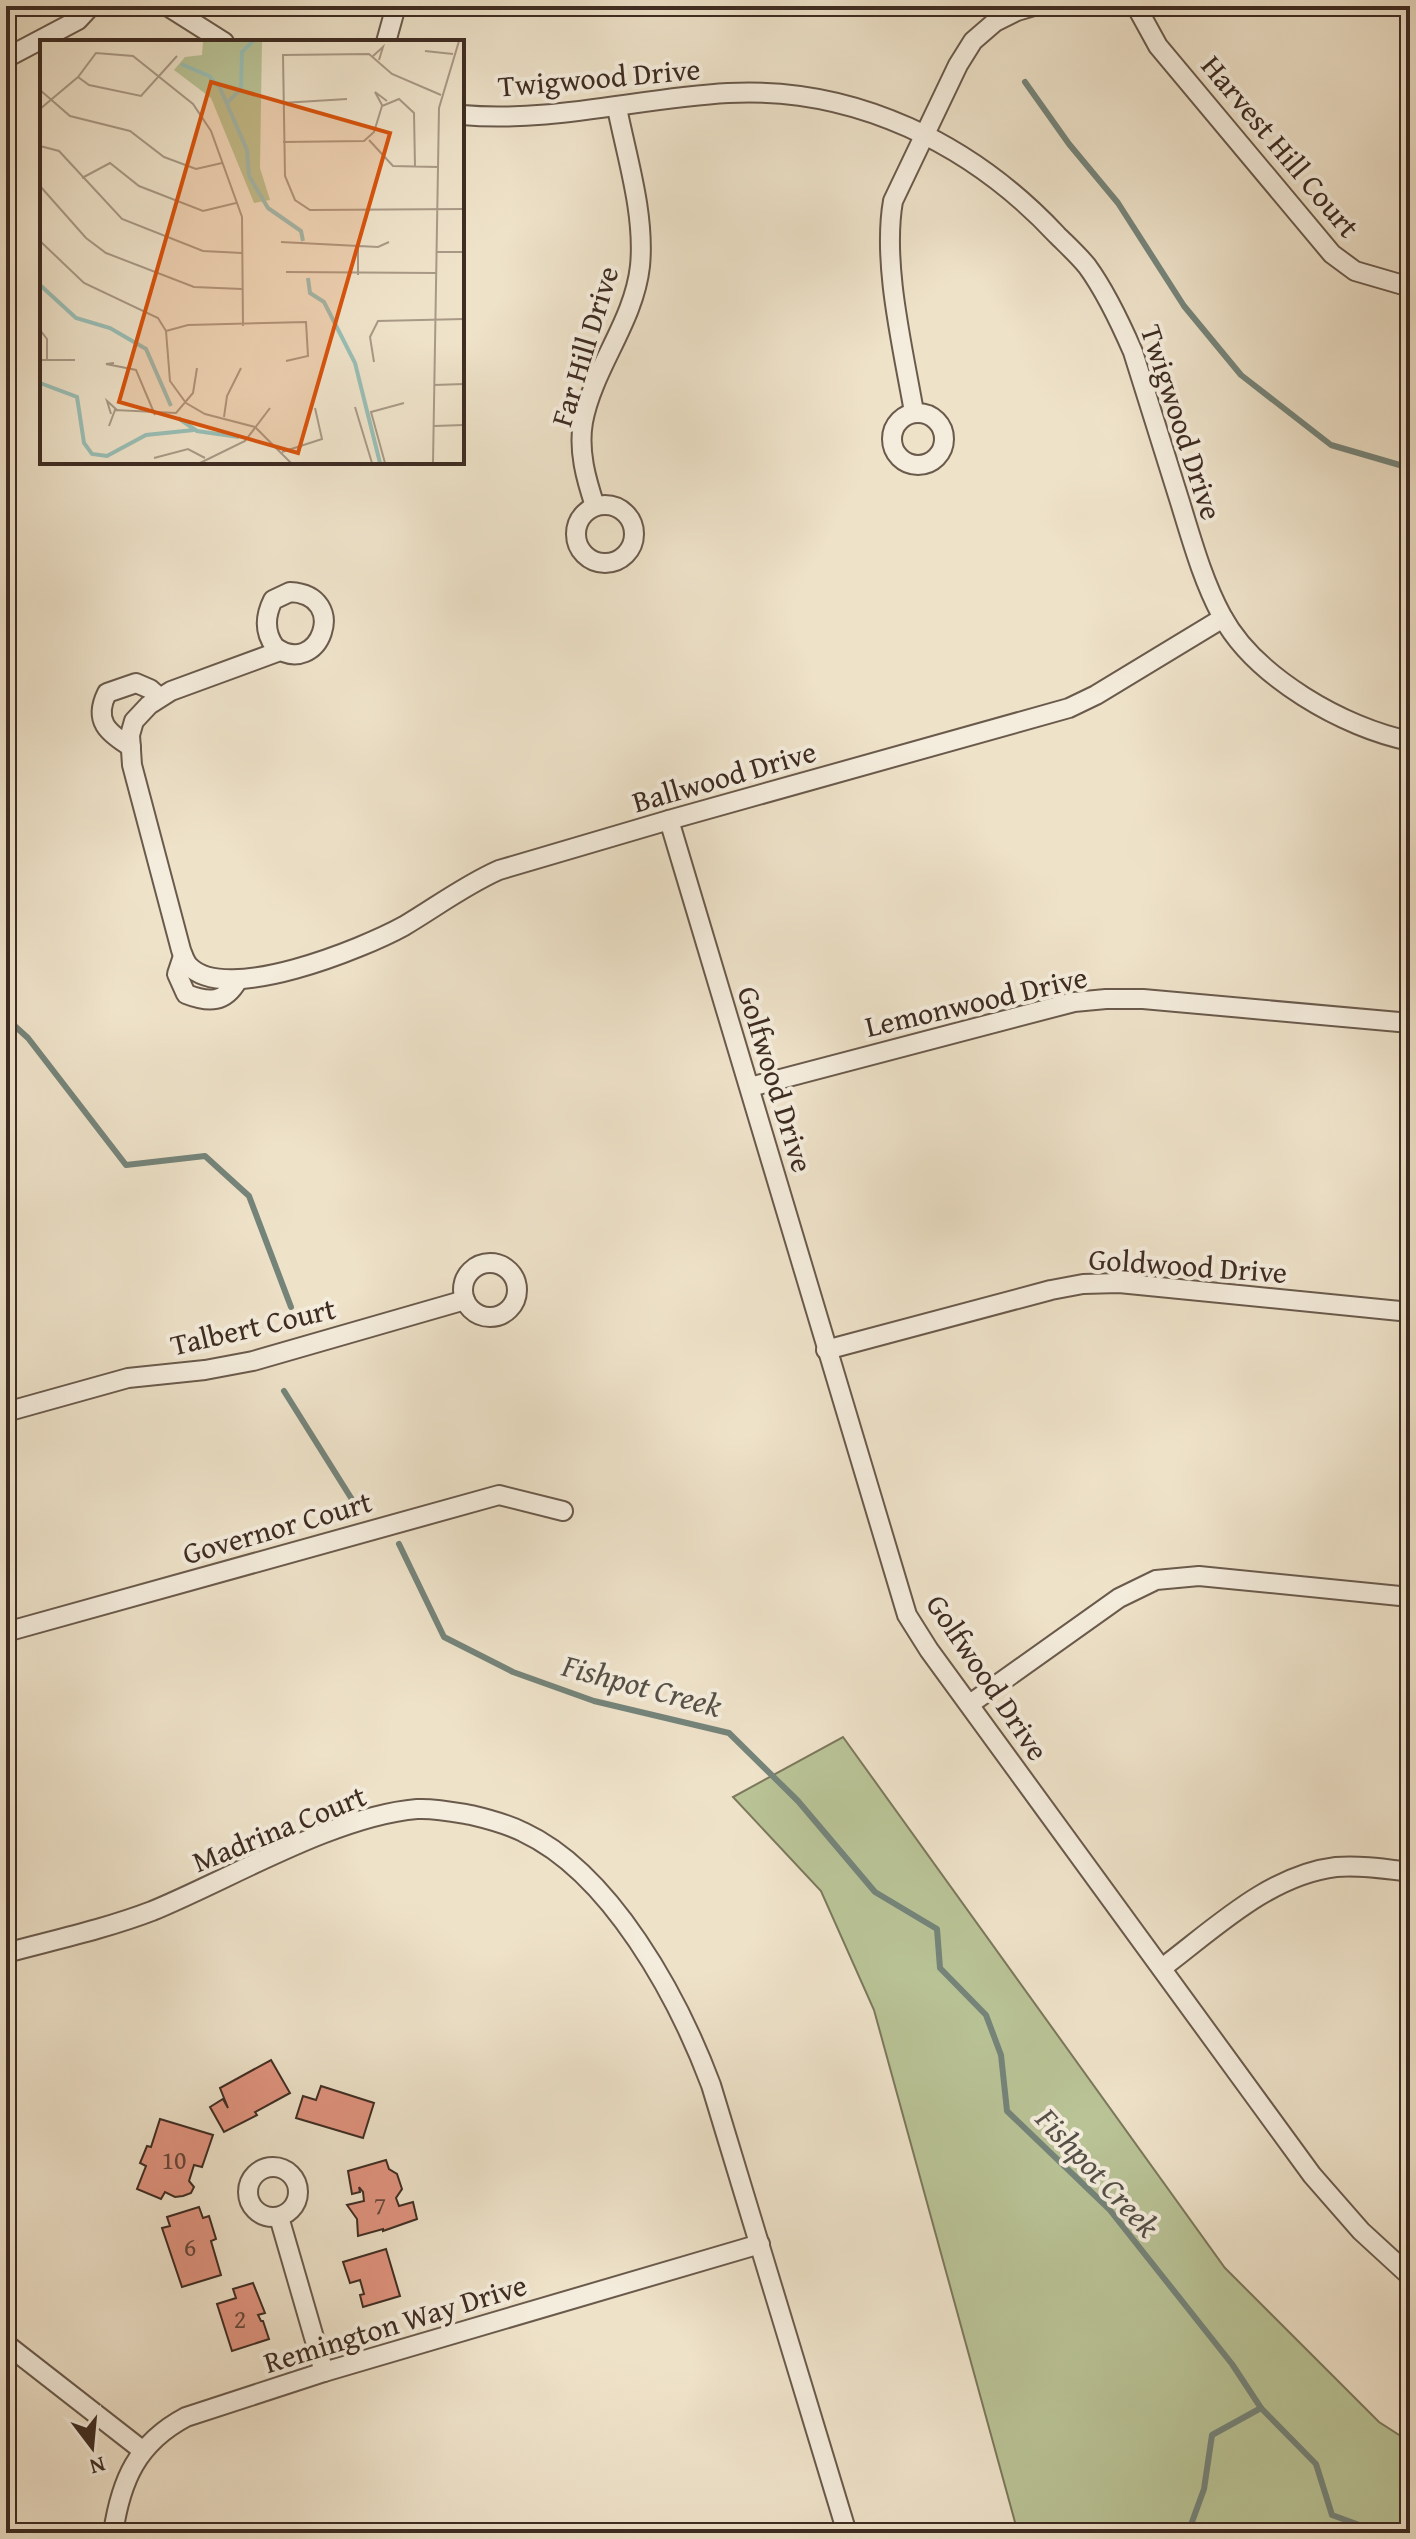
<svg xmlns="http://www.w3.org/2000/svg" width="1416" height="2539" font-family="'Gentium Book Plus',serif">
<rect width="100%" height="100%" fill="#eee2c9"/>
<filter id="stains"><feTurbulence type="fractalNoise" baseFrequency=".0025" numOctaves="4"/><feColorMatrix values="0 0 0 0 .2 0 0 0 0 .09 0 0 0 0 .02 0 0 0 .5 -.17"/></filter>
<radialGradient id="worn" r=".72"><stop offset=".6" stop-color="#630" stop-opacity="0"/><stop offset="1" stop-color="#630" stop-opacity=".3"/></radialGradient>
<path fill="#b9c396" stroke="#7c785c" stroke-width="2" d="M843,1737l382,531 154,154 31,20v91h-392l-144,-523 -53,-119 -88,-94z"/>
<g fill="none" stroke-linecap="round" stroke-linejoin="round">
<g stroke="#75847a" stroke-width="6">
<path d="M496,6l37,7 53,-7"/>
<path d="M1025,82l44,62 49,59 66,103 57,69 90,70 79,23"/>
<path d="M6,1018l22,20 98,127 79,-9 44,40 42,111"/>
<path d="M284,1391l69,110"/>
<path d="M399,1544l45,93 69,35 81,29 135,32 69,68 77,91 62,37 3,39 46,47 15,40 6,56 102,98 123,155 29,44 55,56 16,51 49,18"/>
<path d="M1188,2533l16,-44 8,-54 49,-27"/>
</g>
</g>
<g fill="#e0937e" stroke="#3e2c22" stroke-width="2">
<path d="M271,2060l19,33 -35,19 2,3 -33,17 -14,-25 13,-8 5,9 -8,-20z"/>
<path d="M321,2086l53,17 -11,35 -67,-20 7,-22 13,4z"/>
<path d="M160,2119l53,16 -11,32 -8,-2 -5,16 5,6 -3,6 -8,3 -8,1 -10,-5 -4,7 -24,-10 9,-23 -6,-3 7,-17 4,1z"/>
<path d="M386,2160l3,9 8,5 5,15 -6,9 3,8 14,-4 4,17 -34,12v-2l-25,7 -1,-17 -10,-14 17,-4 -1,-9 -4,-5 1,5 -8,2 -4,-23z"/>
<path d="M199,2207l4,11 6,-2 7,23 -5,2 10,34 -39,12 -20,-59 8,-2 -3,-9z"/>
<path d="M386,2249l14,47 -37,11 -3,-12 4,-1 -4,-14 -10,3 -7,-21z"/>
<path d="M253,2283l12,30 -7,2 3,6h2l6,18 -37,12 -15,-47 19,-6 -3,-9z"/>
</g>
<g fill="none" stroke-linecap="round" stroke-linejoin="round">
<g stroke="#6a5a4c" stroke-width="22">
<g id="street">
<path d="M167,6l57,36"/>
<path d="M1136,6l22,40 174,208 23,17 55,16"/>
<path d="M386,42l10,-36"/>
<path d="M6,58l72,-38 13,-14"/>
<path d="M462,115c90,8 177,-17 266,-22 127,-7 244,51 329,142 10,10 21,20 30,31 19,26 33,56 46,86 16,50 31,100 47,150 12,39 23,79 42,114 33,61 122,112 188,125"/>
<path d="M914,412c-11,-64 -32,-148 -21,-211l65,-136 15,-24 22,-19 22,-11 17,-5"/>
<circle cx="918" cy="439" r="26"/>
<circle cx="605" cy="534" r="29"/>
<path d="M595,506c-9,-27 -17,-55 -12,-84 10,-54 51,-100 57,-156 5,-52 -13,-108 -23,-158"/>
<path d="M290,592c61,3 29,87 -15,55 -11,-15 -10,-31 -2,-47z"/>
<path d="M280,651l-109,40 -22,14 -15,16 -4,14 2,30 49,185c2,5 4,12 8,16 37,39 175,-18 215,-40 32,-19 61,-41 95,-56l170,-50 400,-112 27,-13 127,-77"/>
<path d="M131,747c-23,-14 -38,-26 -24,-54l29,-10 14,6 9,8"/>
<path d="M669,820l238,795 22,35 383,525 49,56 49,45"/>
<path d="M183,956l-6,18 9,20c23,9 39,9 52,-14"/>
<path d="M750,1087l324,-85 32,-3h37l267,24"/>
<circle cx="490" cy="1290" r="27"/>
<path d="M826,1350l225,-60 32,-6 36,-1 291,29"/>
<path d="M6,1412l122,-34 77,-8 48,-9 212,-61"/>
<path d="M6,1632l493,-137 64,16"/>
<path d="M970,1704l149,-106 37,-18 43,-4 211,21"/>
<path d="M6,1953c48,-13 99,-24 146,-42 78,-32 182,-95 265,-102 18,-1 37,3 54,6 17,4 36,9 52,17 88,41 155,165 188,253l136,448"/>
<path d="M1162,1968c52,-39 107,-93 174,-101 24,-2 50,2 74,5"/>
<circle cx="273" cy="2192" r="25"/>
<path d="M279,2217l45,155"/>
<path d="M6,2344l136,106"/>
<path d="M113,2533c8,-53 24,-90 73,-116l138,-45 436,-128"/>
</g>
</g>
<use href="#street" stroke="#f4ecdc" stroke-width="18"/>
</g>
<g text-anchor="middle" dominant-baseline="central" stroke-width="8" stroke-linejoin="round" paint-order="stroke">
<g font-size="26" fill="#664639">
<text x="174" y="2159">10</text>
<text x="380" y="2204">7</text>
<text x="190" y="2246">6</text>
<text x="240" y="2318">2</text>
</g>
<g font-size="30" fill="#3e2c22" stroke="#f4ecdc">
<text transform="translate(599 77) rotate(-5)">Twigwood Drive</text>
<text transform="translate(1281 146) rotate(50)">Harvest Hill Court</text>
<text transform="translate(584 346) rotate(-73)">Far Hill Drive</text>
<text transform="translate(1182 422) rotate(72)">Twigwood Drive</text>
<text transform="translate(724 776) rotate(-16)">Ballwood Drive</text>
<text transform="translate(976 1001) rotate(-13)">Lemonwood Drive</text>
<text transform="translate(776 1079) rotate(73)">Golfwood Drive</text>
<text transform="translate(1188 1265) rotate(4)">Goldwood Drive</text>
<text transform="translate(253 1326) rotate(-13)">Talbert Court</text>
<text transform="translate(277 1527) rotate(-16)">Governor Court</text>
<text transform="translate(988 1677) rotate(56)">Golfwood Drive</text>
<text transform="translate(279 1828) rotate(-22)">Madrina Court</text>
<text transform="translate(395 2323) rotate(-17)">Remington Way Drive</text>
</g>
<g font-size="32" font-style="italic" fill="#555047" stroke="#f4ecdc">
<text transform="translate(642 1685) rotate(15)">Fishpot Creek</text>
<text transform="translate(1098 2172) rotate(47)">Fishpot Creek</text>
</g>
</g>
<g transform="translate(40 40)">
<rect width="424" height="424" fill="#eee2c9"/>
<path d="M163,1h59l-2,127 10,32 -16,3 -43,-105 -37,-28 11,-13 17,-2z" fill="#b9c396"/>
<path fill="none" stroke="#99beb5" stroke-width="4" d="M141,24l28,12 11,12 27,62 2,26 19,32 33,23 2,10M187,63l14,-14 1,-37 11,-11M268,238l2,15 14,9 31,61 25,100M0,245l36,33 34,10 36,21 25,57M0,343l37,14 7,46 8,11 15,2 39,-21 48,-5M138,378l19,13 42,6"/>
<path fill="none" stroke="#a89986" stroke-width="2" d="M385,11l28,3M333,16l10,-9 -4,13M38,37l11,8 52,11 36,-40M0,50l30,26 60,15 34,26 32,12 26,-6M401,55l-49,-21 -23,-20 -86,1 2,121 10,24 15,10 154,-1M242,63l65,-4M342,65l-7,-13 12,9M0,69l38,-32 18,-24 37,3 60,48 18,27 31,86 1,109M329,100l24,26 45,1M243,102l81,-1 10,-9 8,-26 17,-7 15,14 1,54M0,106l19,5 63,68 81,32 39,2M42,138l28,-15 29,23 64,25 33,-8M0,146l46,52 20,15 88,34 48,2M0,201l44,42 74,35 8,13 4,50 16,22 19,11 50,13 36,36M241,202l97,5 11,-5M397,212h27M246,232l150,1M318,235v-28M0,290l7,9v21M126,291l22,-6 118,-3 2,34 -22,5M0,320h35M334,322l-4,-25 8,-16 86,-2M74,323l-8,1 30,6 19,45M394,345l30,-1M315,367l17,56M71,374l-4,-13 10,9M184,377l3,-21 14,-28M69,386l6,-16 61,3 17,-20 4,-25M394,386l30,-1M242,412l40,-13 -7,-31M114,418l34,-9 17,9M160,423l45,-22 25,-33M345,423l-14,-51 33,-9M393,423l6,-355 20,-67"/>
<path fill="#d7540e" fill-opacity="0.15" stroke="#d7540e" stroke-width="4" d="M171,42l179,51 -92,320 -179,-51z"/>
<rect width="424" height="424" fill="none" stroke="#3e2c22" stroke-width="4"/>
</g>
<rect width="1416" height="2539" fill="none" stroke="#eee2c9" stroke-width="32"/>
<rect x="8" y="8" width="1400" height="2523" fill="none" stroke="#3e2c22" stroke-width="4"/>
<rect x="16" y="16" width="1384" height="2507" fill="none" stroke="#3e2c22" stroke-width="2"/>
<g transform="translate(92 2447) rotate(164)" stroke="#f4ecdc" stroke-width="6" paint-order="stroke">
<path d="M0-6L14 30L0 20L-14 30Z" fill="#3e2c22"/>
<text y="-12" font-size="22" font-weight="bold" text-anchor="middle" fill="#3e2c22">N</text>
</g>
<rect width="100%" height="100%" filter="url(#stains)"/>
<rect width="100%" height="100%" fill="url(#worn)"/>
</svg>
